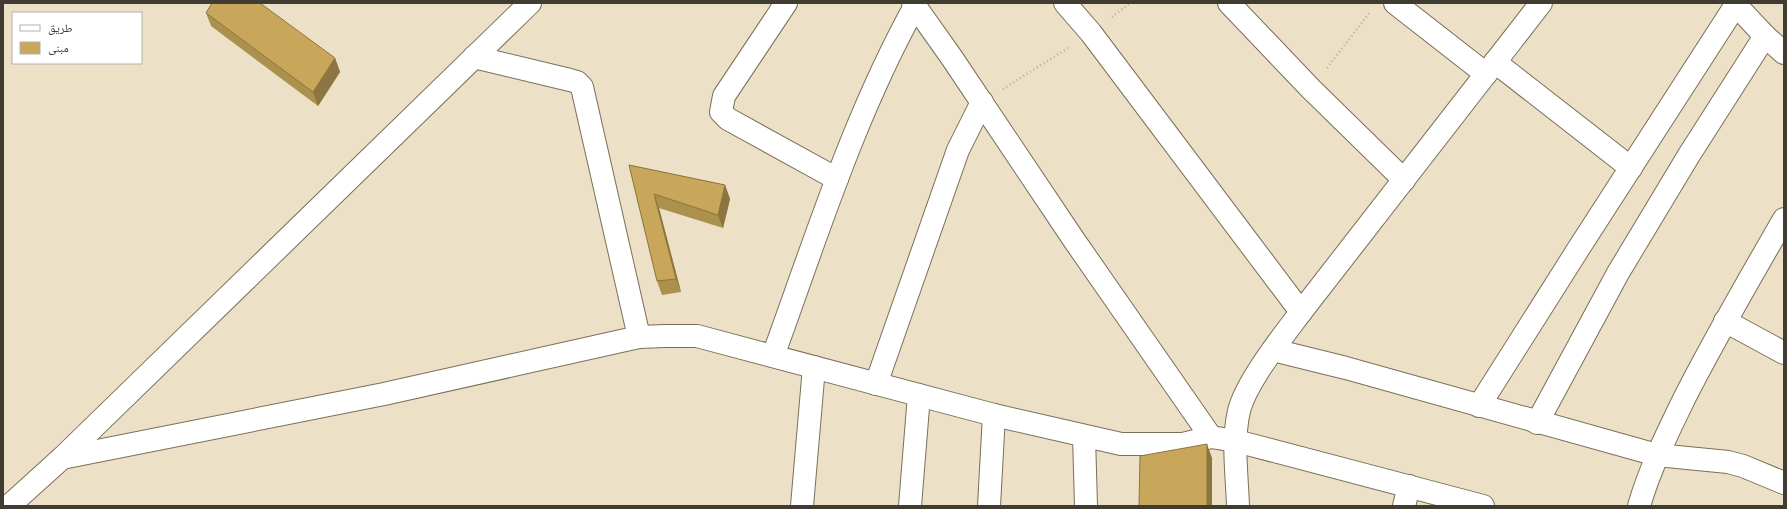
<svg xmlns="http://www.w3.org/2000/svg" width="1787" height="509" font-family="Roboto,'Noto Naskh Arabic',sans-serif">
<rect width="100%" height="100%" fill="#ece0c6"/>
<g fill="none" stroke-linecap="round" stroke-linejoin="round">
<g stroke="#7a6f58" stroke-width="24">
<g id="street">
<path d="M786,3l-62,93 -3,16 7,7 109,60"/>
<path d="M913,3l39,55 122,182 137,197"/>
<path d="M1065,3l26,30 210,279"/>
<path d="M1229,3l82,86 93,91"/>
<path d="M1395,3l91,71"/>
<path d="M1734,3l31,33 19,17"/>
<path d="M474,57l96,23 7,2 5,5 57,250"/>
<path d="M1495,62l136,106"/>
<path d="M1725,321l59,32"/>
<path d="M1273,350l73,18 311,87 71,7 15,4 41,17"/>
<path d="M773,356c43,-118 81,-240 142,-350"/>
<path d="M876,384l82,-234 24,-48"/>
<path d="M1479,406l98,-155 160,-248"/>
<path d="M1537,423l81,-150 71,-118 76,-119"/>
<path d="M1084,436l2,70"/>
<path d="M62,458l322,-64 255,-57 26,-1h32l297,79 127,29h62l28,-7 25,4 247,65"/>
<path d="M802,506l12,-139"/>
<path d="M910,506l9,-111"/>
<path d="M989,506l5,-91"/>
<path d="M1238,506c-1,-31 -6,-65 1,-95 7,-29 44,-75 62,-99l240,-309"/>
<path d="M1404,506l5,-20"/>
<path d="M1639,506c11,-38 29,-74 46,-109 31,-61 65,-119 99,-178"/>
</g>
</g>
<g stroke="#7a6f58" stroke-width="24">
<path id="secondary" d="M9,506l53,-48 468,-455"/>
</g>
<g stroke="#b7ad98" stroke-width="2.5" stroke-dasharray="1 3" stroke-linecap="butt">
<path d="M1112,17l18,-14"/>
<path d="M1327,68l43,-56"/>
<path d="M1003,89l65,-41"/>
</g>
<use href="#street" stroke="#fff" stroke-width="22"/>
<use href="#secondary" stroke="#fff" stroke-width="22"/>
</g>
<g fill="#ac904e">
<path d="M206,13l129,45 5,14 -22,34 -107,-80z"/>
<path d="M629,165l96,20 5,14 -7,29 -64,-20 22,84 -19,3 -5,-14z"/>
</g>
<g fill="#8c7540">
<path d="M335,58l5,14 -22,34 -5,-14z"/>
<path d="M725,185l5,14 -7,29 -5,-13z"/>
<path d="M654,194l5,14 22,84 -5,-13z"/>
<path d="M1207,444l5,14v48h-5z"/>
</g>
<g fill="#c8a75b" stroke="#8c7540">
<path d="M212,3h48l75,55 -22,34 -107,-79z"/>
<path d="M629,165l96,20 -7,30 -64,-21 22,85 -19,2z"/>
<path d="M1207,444v62h-68l1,-50z"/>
</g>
<rect width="1787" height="509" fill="none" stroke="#413c31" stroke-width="8"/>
<rect x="12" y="12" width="130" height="52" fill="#ffffff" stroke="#b3b1ad"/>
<rect x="20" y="25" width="20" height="6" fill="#ffffff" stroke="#b3b1ad"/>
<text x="48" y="32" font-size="12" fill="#413c31">طريق</text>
<rect x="20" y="42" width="20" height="12" fill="#c8a75b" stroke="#b3b1ad"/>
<text x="48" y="52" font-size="12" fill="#413c31">مبنى</text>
</svg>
